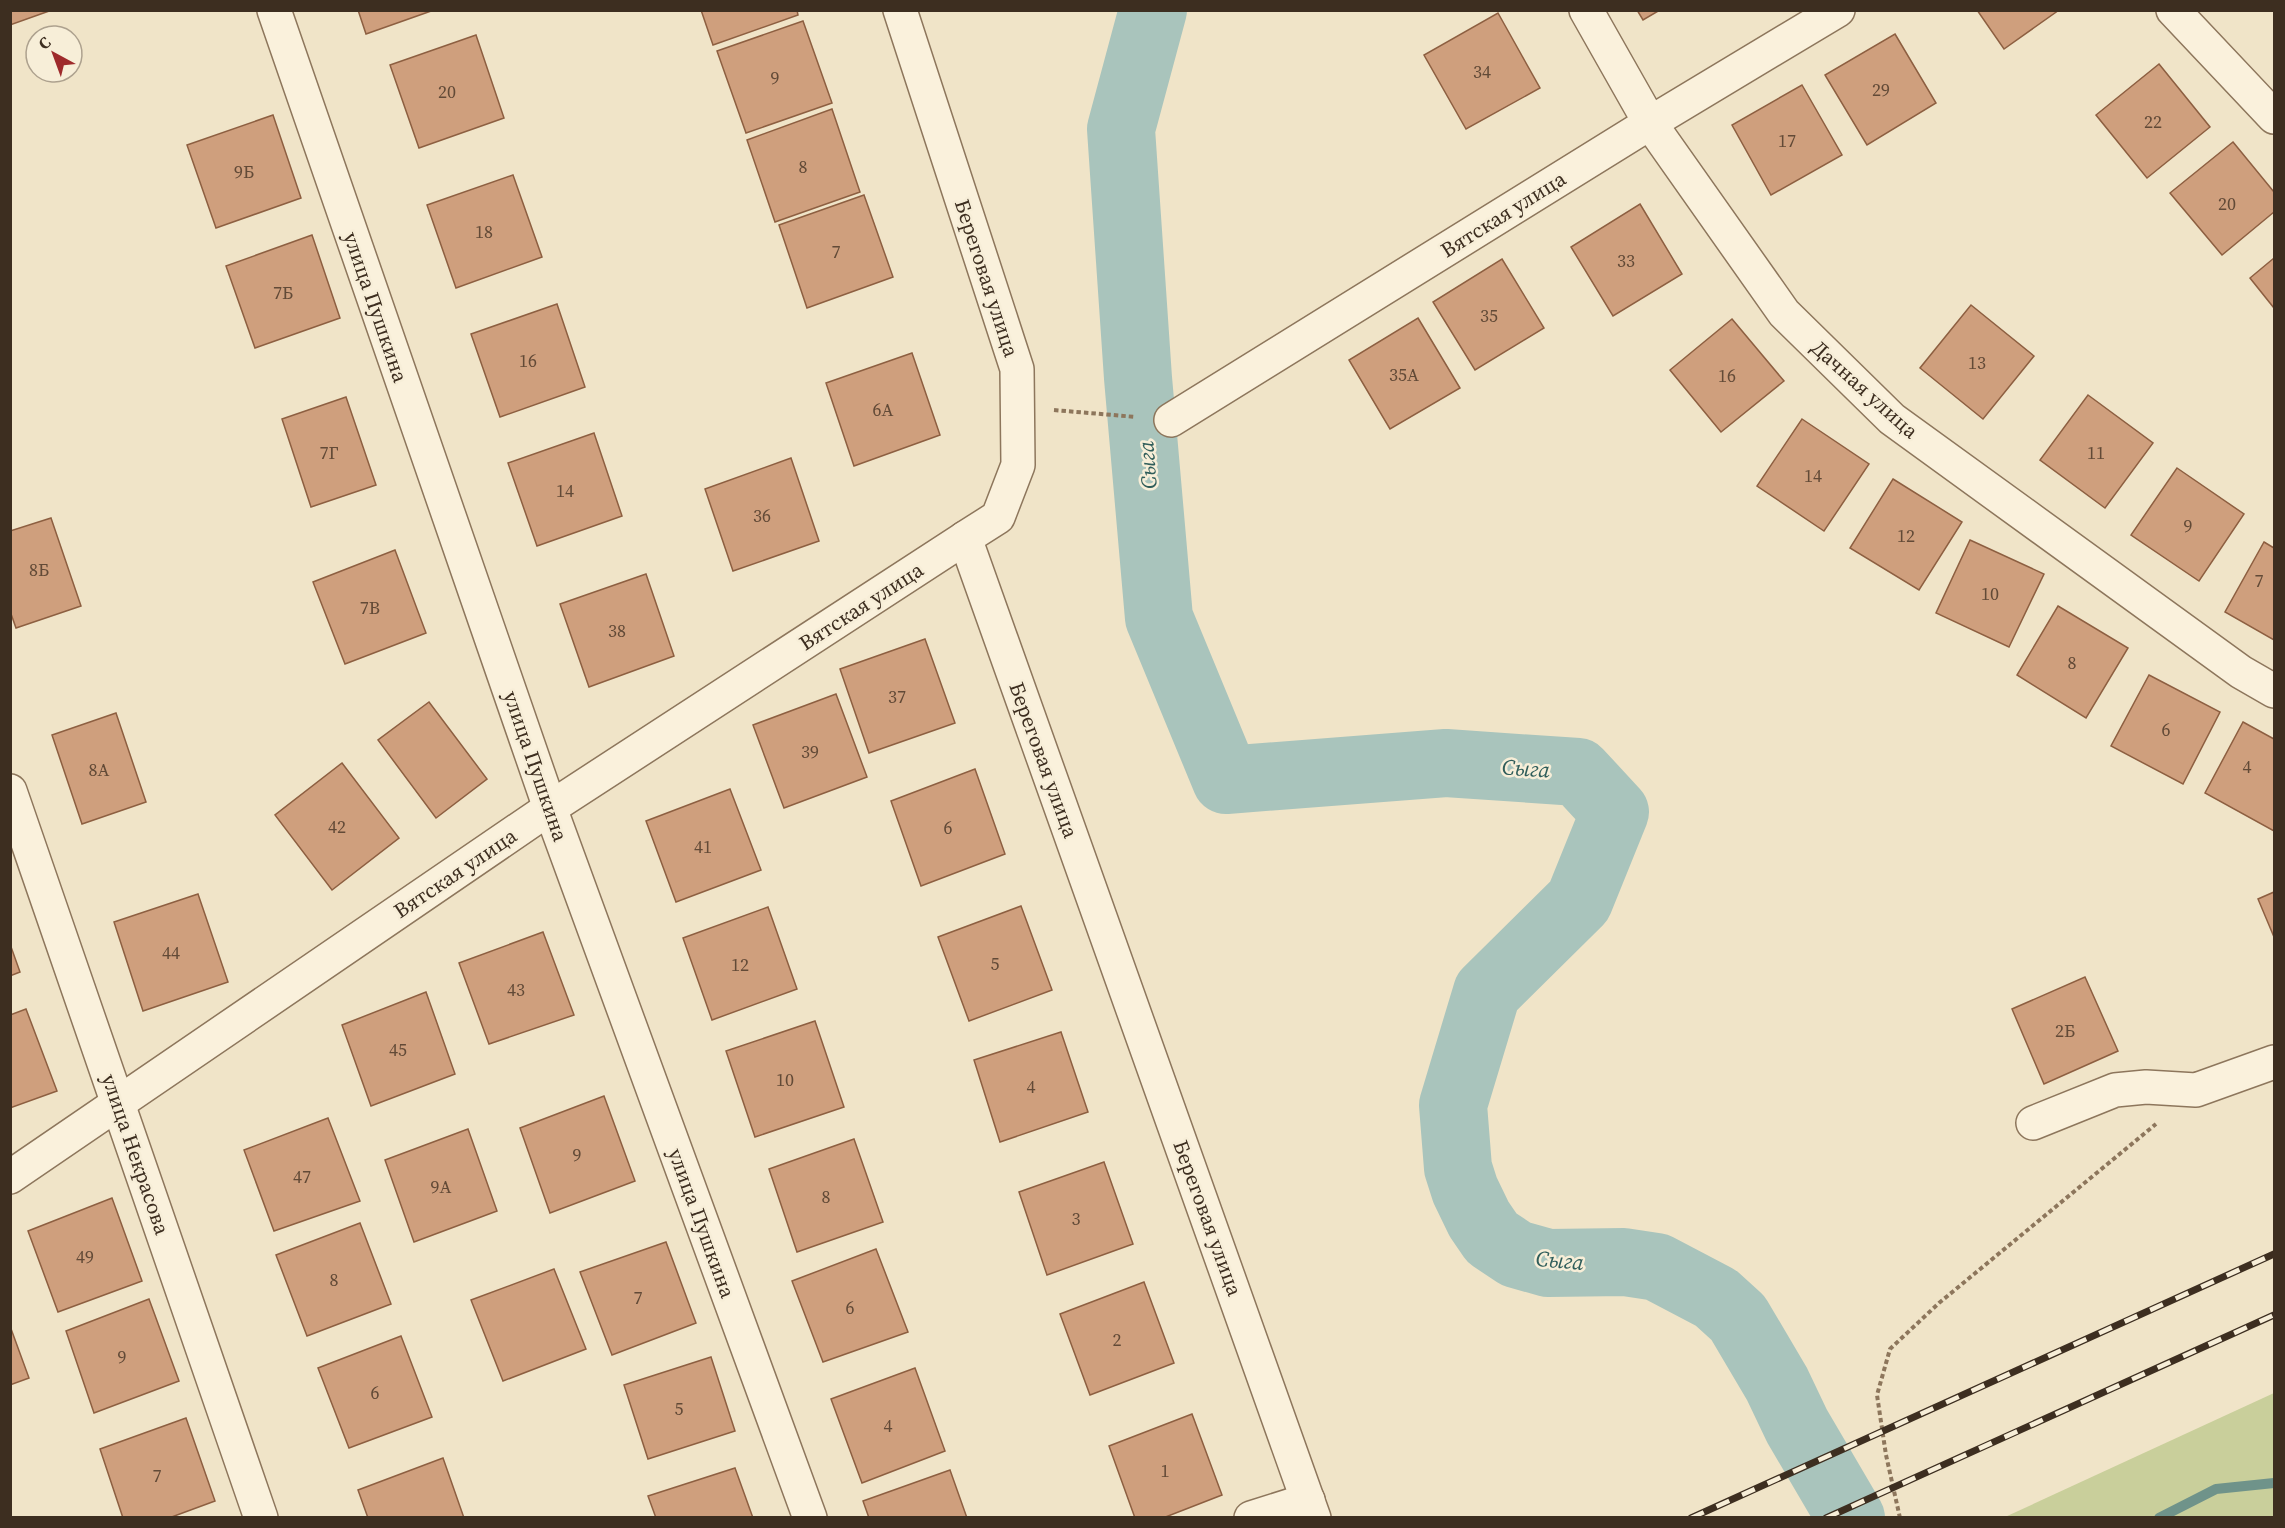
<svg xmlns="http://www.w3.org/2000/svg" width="2285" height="1528" font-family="'Source Serif 4',serif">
<rect width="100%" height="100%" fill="#f0e4c8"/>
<path fill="#c9cf9b" d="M2274,1393v124h-269z"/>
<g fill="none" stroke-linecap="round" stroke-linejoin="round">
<path stroke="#6f938a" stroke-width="10" d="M2159,1518l57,-29 58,-6"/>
<path stroke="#a9c4bc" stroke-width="68" d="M1153,10l-32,119 17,249 21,240 67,162 220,-17 132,9 37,40 -36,89 -92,91 -34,113 5,63 7,22 14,29 13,19 24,16 32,9 76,-1 33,5 59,31 22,20 39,66 20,42 54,92"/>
</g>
<g fill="#cf9f7d" stroke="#8d5f41" stroke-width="1.5">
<path d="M10,10h42l-42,15z"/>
<path d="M358,10h76l-68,24z"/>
<path d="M701,10h96l1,5 -85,30z"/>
<path d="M1637,10h23l-17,10z"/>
<path d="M1977,10h82l-55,39z"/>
<path d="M1498,13l42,75 -74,41 -42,-74z"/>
<path d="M803,21l29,82 -86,30 -29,-82z"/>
<path d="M1895,34l41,69 -69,42 -42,-70z"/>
<path d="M476,35l28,83 -85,30 -29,-83z"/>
<path d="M2159,64l51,63 -63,51 -51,-63z"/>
<path d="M1802,85l40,70 -71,40 -39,-70z"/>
<path d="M832,109l28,83 -85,30 -28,-82z"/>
<path d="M273,115l28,83 -85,30 -29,-83z"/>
<path d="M2233,142l41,50v20l-52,43 -52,-62z"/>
<path d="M513,175l29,82 -86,31 -29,-83z"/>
<path d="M864,195l29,82 -86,31 -28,-83z"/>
<path d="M1640,204l42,70 -69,42 -42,-69z"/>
<path d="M312,235l28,83 -85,30 -29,-82z"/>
<path d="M2274,258v50l-24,-30z"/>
<path d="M1502,259l42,69 -69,42 -42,-68z"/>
<path d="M557,304l28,83 -85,30 -29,-83z"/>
<path d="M1971,305l63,51 -51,63 -63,-51z"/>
<path d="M1418,318l42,70 -70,41 -41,-69z"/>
<path d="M1732,319l52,62 -63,51 -51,-62z"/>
<path d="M912,353l28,82 -86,31 -28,-83z"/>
<path d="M2088,395l65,48 -48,65 -65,-48z"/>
<path d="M346,397l30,88 -65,22 -29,-88z"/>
<path d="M1802,419l67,45 -45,67 -67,-45z"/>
<path d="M594,433l28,83 -85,30 -29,-83z"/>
<path d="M791,458l28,83 -86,30 -28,-82z"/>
<path d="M2177,468l67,46 -45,67 -68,-46z"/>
<path d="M1893,479l69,43 -43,68 -69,-42z"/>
<path d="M51,518l30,88 -65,22 -6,-17v-80z"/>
<path d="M1970,540l74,34 -35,73 -73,-34z"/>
<path d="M2264,542l10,6v92l-49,-28z"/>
<path d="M395,550l31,83 -81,31 -32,-82z"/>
<path d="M646,574l28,82 -85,31 -29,-83z"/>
<path d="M2058,606l70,42 -42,70 -69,-43z"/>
<path d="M925,639l30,84 -86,30 -29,-84z"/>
<path d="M2149,675l71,37 -37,72 -72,-38z"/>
<path d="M836,694l31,83 -83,31 -31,-83z"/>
<path d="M429,702l58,77 -51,39 -58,-78z"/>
<path d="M116,713l30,89 -64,22 -30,-89z"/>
<path d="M2243,722l31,17v92l-69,-38z"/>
<path d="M342,763l57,75 -67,52 -57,-75z"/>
<path d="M975,769l30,85 -84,32 -30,-85z"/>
<path d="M730,789l31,81 -85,32 -30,-81z"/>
<path d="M2274,892v45l-16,-38z"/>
<path d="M198,894l30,88 -85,29 -29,-89z"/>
<path d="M1021,906l31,84 -83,31 -31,-84z"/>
<path d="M768,907l29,82 -85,31 -29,-82z"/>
<path d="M543,932l31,83 -85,29 -30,-81z"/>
<path d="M10,944l10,28 -10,4z"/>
<path d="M2085,977l33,74 -74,33 -32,-75z"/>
<path d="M426,992l29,82 -84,32 -29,-81z"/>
<path d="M26,1009l31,82 -47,17v-93z"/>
<path d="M815,1021l29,86 -89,30 -29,-86z"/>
<path d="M1061,1032l27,80 -88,30 -26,-82z"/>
<path d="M604,1096l31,85 -85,32 -30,-85z"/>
<path d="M328,1118l32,83 -86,30 -30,-81z"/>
<path d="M468,1129l29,82 -83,31 -29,-82z"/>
<path d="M854,1139l29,83 -86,30 -28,-83z"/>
<path d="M1104,1162l29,82 -86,31 -28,-83z"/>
<path d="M112,1198l30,83 -84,31 -30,-81z"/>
<path d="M360,1223l31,81 -84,32 -31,-81z"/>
<path d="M666,1242l30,81 -84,32 -32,-83z"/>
<path d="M876,1249l32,83 -85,30 -31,-81z"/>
<path d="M554,1269l32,80 -83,32 -32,-81z"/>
<path d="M1144,1282l30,81 -84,32 -30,-81z"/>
<path d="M149,1299l30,82 -85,32 -28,-82z"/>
<path d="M10,1326l19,52 -19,7z"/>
<path d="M401,1336l31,81 -83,31 -31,-80z"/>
<path d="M711,1357l24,74 -87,28 -24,-74z"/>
<path d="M915,1368l30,83 -83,32 -31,-84z"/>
<path d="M1192,1414l30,81 -59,23h-28l-26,-72z"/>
<path d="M186,1418l29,83 -46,17h-46l-23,-69z"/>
<path d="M443,1458l21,60h-96l-10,-28z"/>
<path d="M735,1468l18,50h-97l-8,-22z"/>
<path d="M950,1470l17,48h-98l-6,-17z"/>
</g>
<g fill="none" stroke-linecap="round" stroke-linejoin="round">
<g stroke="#8d765c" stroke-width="36">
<g id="minor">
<path d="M274,10l276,798 260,710"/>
<path d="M900,10l117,359 1,96 -20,52 -33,21 349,980"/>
<path d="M1586,10l64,113 134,190 108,106 349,253 33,19"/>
<path d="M2173,10l101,107"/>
<path d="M1171,420l479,-297 188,-113"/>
<path d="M10,791l251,727"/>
<path d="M2033,1123l82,-33 31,-3 50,3 78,-28"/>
<path d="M10,1177l540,-369 415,-270"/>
<path d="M1251,1518l57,-18"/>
</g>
</g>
<g stroke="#8d765c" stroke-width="4" stroke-dasharray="4.5 3" stroke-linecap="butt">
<path d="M1054,410l82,7"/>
<path d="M1900,1518l-14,-63 -9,-60 13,-46 49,-46 217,-179"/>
</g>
<use href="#minor" stroke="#faf1dc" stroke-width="33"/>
<g stroke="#3d2e20" stroke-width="7">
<g id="rail">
<path d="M1691,1518l583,-264"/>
<path d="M1826,1518l448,-203"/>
</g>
</g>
<use href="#rail" stroke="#f7eed8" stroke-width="4.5" stroke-dasharray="14" stroke-linecap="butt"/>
</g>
<g text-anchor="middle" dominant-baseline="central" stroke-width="5" stroke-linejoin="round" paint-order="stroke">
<g font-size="18" fill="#624a37">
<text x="1482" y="71">34</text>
<text x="775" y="77">9</text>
<text x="1881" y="89">29</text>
<text x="447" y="91">20</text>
<text x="2153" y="121">22</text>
<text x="1787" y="140">17</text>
<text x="803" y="166">8</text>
<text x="244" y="171">9Б</text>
<text x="2227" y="203">20</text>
<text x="484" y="231">18</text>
<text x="836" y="251">7</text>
<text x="1626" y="260">33</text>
<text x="283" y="292">7Б</text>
<text x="1489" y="315">35</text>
<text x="528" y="360">16</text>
<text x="1977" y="362">13</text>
<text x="1404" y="374">35А</text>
<text x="1727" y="375">16</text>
<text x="883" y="409">6А</text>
<text x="329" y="452">7Г</text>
<text x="2096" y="452">11</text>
<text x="1813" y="475">14</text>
<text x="565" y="490">14</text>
<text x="762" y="515">36</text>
<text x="2188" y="525">9</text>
<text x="1906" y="535">12</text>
<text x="39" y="569">8Б</text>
<text x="2259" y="580">7</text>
<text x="1990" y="593">10</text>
<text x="370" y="607">7В</text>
<text x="617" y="630">38</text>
<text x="2072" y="662">8</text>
<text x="897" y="696">37</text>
<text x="2166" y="729">6</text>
<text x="810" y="751">39</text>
<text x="2247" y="766">4</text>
<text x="99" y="769">8А</text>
<text x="337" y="826">42</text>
<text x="948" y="827">6</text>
<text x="703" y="846">41</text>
<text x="171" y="952">44</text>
<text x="995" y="963">5</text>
<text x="740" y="964">12</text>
<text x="516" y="989">43</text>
<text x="2065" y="1030">2Б</text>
<text x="398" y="1049">45</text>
<text x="785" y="1079">10</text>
<text x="1031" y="1086">4</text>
<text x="577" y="1154">9</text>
<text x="302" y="1176">47</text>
<text x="441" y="1186">9А</text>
<text x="826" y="1196">8</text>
<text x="1076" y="1218">3</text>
<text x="85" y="1256">49</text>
<text x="334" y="1279">8</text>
<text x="638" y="1297">7</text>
<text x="850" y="1307">6</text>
<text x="1117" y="1339">2</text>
<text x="122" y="1356">9</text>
<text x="375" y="1392">6</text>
<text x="679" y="1408">5</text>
<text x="888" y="1425">4</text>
<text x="1165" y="1470">1</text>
<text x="157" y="1475">7</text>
</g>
<g font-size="21" fill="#3d2e20" stroke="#f7eed8">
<text transform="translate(1503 214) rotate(-32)">Вятская улица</text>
<text transform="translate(987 278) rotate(72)">Береговая улица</text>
<text transform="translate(376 307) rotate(71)">улица Пушкина</text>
<text transform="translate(1865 389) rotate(42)">Дачная улица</text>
<text transform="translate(861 606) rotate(-33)">Вятская улица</text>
<text transform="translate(1044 760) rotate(70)">Береговая улица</text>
<text transform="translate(536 766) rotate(71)">улица Пушкина</text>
<text transform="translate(455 873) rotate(-34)">Вятская улица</text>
<text transform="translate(136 1154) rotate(71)">улица Некрасова</text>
<text transform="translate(1208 1218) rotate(70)">Береговая улица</text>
<text transform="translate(702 1223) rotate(70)">улица Пушкина</text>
</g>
<g font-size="22" font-style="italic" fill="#2f5d5a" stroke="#f7eed8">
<text transform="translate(1147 465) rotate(-94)">Сыга</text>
<text transform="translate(1526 768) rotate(4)">Сыга</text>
<text transform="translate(1560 1260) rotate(5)">Сыга</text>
</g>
</g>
<rect width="2285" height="1528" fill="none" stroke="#3d2e20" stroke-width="24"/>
<g transform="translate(54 54) rotate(319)"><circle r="28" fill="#f7eed8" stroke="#ada18e" stroke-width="1.5"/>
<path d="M0-4.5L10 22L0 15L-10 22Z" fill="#9e2a2b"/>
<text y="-9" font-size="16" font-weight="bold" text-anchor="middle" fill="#3d2e20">С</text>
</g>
</svg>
